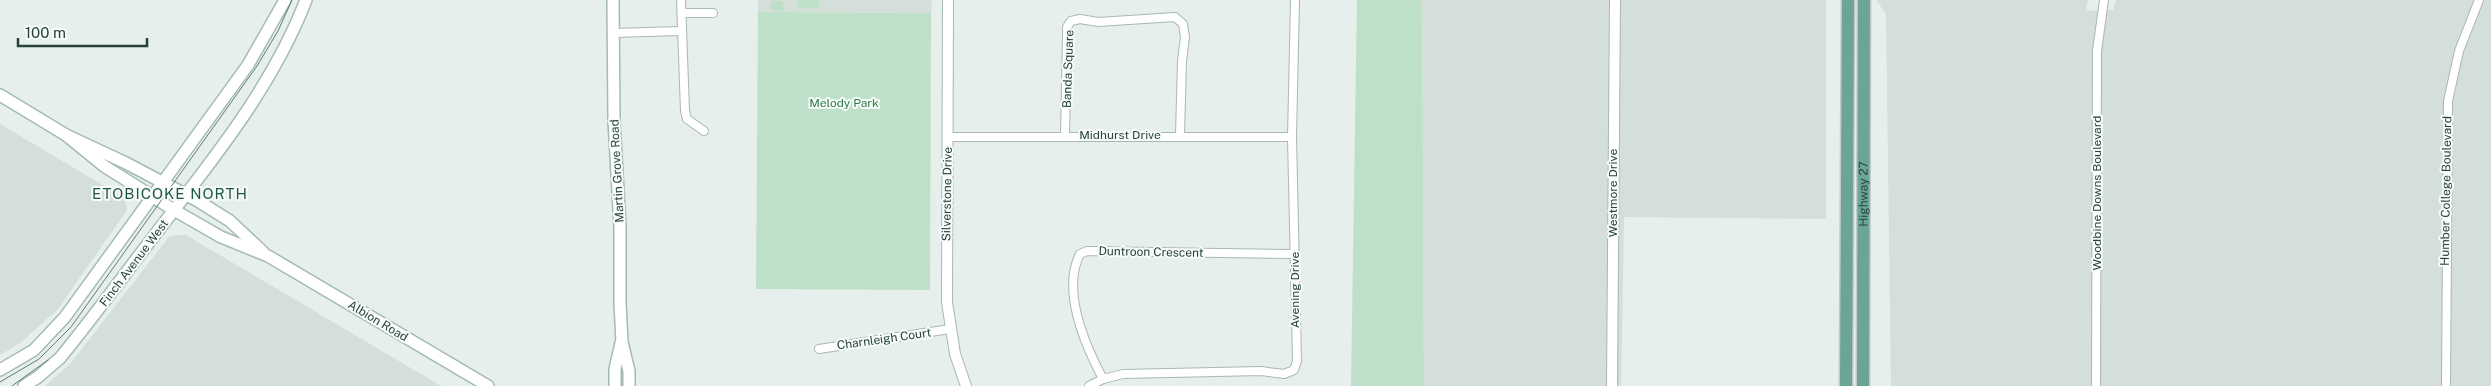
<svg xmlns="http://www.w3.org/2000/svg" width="2491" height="386" font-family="'Public Sans',sans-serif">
<rect width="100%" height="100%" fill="#e6efeb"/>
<g fill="#d4dfda">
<path d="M758,0h174l-1,13 -173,-1z"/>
<path d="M1422,0h404v219l-202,-2 -3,169h-197z"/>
<path d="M1876,0h212l-2,11 27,-1 3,-10h375v386h-600l-5,-372z"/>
<path d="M0,124l121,72 4,4 2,10 -69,99 -38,34 -20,12z"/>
<path d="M177,235h9l255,151h-396l25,-22 99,-127z"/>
</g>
<g fill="#bfe0c8">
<rect x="798" y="0" width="21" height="8"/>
<path d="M1357,0h65l2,386h-73z"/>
<path d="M771,1h12l1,10 -13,-1z"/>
<path d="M758,12l173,1 -1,277 -174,-1z"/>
</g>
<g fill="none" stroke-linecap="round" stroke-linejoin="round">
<g stroke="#a8b8b2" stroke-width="10">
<g id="minor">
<path d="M681,0l4,111 2,8 17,12"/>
<path d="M682,13h31"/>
<path d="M613,33l68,-2"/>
<path d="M1065,135l2,-99v-9l4,-6 9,-2 18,3 77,-5 8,7 2,13 -3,24 -2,74"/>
<path d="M948,137h344"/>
<path d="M819,349l131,-20"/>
<path d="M1103,379c-18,-34 -42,-88 -23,-125l7,-3 208,3"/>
<path d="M1089,386l14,-7 20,-5 138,-3 23,3 10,-4 3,-9 -5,-224 3,-137"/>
<path d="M2096,386l1,-335 7,-51"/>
<path d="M2446,386l2,-285 11,-50 20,-51"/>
</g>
</g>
<g stroke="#a8b8b2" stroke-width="12">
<g id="tertiary">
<path d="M948,0l-1,302 8,52 11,32"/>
<path d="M1612,386l3,-386"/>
</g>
</g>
<g stroke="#a4bbb3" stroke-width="14">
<g id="secondary">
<path d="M613,0l1,121 6,106v76l2,39 7,29v15"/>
<path d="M0,95l66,40 60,28 72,38 32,20 33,31"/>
<path d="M66,135l38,31 70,44 47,27 47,19 220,130"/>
<path d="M0,370l34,-20 31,-33 183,-252 37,-65"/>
<path d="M24,386l14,-9 22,-19c36,-44 69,-90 104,-135 54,-70 110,-140 142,-223"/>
<path d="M615,386v-17l6,-26"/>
</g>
</g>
<g stroke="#c2cac8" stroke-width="15">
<g id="primary">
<path d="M1846,386l2,-386"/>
<path id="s1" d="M1863,386l1,-386"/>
</g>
</g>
<use href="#minor" stroke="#fff" stroke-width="8"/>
<use href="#tertiary" stroke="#fff" stroke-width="10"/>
<use href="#secondary" stroke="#fff" stroke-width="11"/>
<use href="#primary" stroke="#6aa596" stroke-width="12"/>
<g stroke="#5f7d75" stroke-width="1">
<path d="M0,382l39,-23 32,-32 186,-261 21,-35 14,-31"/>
<path d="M12,386l36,-26"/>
</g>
</g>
<g text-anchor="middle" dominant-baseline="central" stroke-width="4" stroke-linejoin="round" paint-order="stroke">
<g font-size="12" fill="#24423a" stroke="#f7fbf9">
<text transform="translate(1068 69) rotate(-88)">Banda Square</text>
<text x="1120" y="135">Midhurst Drive</text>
<text transform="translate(617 171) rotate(-93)">Martin Grove Road</text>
<text transform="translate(2446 191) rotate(-89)">Humber College Boulevard</text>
<text transform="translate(1613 193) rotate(-90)">Westmore Drive</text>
<text stroke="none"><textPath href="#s1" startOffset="192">Highway 27</textPath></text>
<text transform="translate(2097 193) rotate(-90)">Woodbine Downs Boulevard</text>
<text transform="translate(947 194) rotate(-89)">Silverstone Drive</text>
<text transform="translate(1151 252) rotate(1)">Duntroon Crescent</text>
<text transform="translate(134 263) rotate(-53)">Finch Avenue West</text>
<text transform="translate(1295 290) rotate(-90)">Avening Drive</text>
<text transform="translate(378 321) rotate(31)">Albion Road</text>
<text transform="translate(884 339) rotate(-8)">Charnleigh Court</text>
</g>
<g font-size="12" fill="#2d7a4b" stroke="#f7fbf9">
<text x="844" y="103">Melody Park</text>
</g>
<g font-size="15" letter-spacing="1" fill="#1f5548" stroke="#f7fbf9">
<text x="170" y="193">ETOBICOKE NORTH</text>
</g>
</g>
<path d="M18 38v8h129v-8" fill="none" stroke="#24423a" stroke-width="2.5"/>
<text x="25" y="38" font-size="15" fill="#24423a" stroke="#f7fbf9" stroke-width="4" paint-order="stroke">100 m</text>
</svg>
